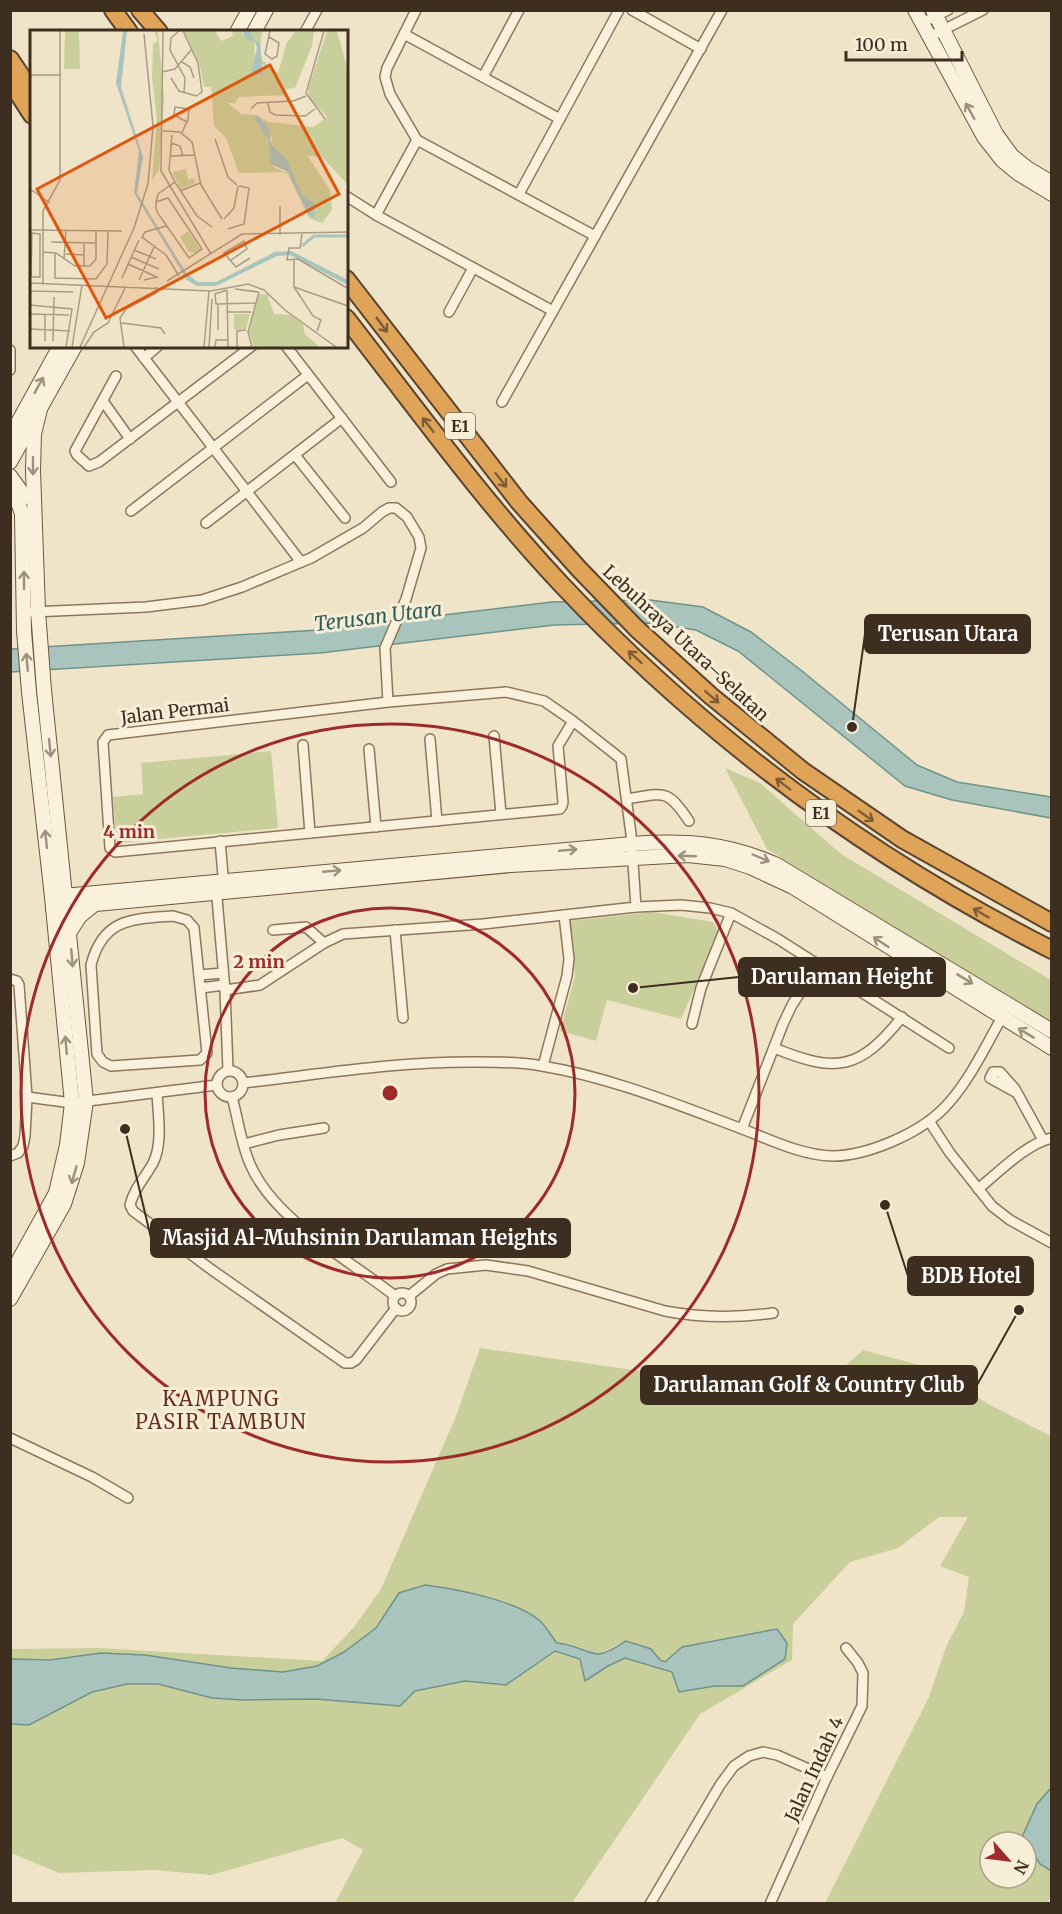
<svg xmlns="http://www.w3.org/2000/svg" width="1062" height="1914" font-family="Merriweather,serif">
<rect width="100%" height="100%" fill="#f0e4c8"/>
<g fill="#c9cf9b">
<path d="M271,751l7,77 -161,15 -4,-46 30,-3 -2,-31z"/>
<path d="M725,768l35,15 81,71 210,126v43l-284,-174z"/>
<path d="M653,912l60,10 6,11 -38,86 -74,-19 -11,41 -36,-10 15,-55 -5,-55z"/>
<path d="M480,1348l265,38 97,-17 21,-19 68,18 59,37 61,31v352l-14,16 -15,33 4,5h-36v36h36v-35l14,21 11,7v24l-4,9 -222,-1 104,-206 17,-50 18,-35 5,-35 -29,-11 28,-49h-29l-41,31 -48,14 -57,62 -1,36 -92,54 -128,189h-237l28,-53 -21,-12 -131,37 -57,-5 -95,3 -48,-20v-129l18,1 63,-33 35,-8h31l54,14 31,2 73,-1 84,7 15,-15 50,-10 41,4 49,-34 25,8 5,22 23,-15 17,-8 47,14 7,20 36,-6h28l42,-27 -41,-23 -35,5 -44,22 -5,-3 -9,-11 -25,-8 -28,13 -31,-11h-10l-15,-20 -143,-30 -23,35 -32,24 -27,14 -34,6 -52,-4 -86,-13 -44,-2 -51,7 -39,-1v-10l88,-1 223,13 32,-34 27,-38 75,-173z"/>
</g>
<g fill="#a9c4bc" stroke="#6f938a" stroke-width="1.5">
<path d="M650,600l53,7 48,25 51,39 115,94 40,17 94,15v21l-99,-18 -47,-14 -167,-135 -42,-21 -47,-7 -95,2 -234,28 -309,19v-23l307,-19 234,-28z"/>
<path d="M425,1585c31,4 97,16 118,39 5,6 9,13 14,19 14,0 32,11 42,11 9,-1 19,-8 27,-13l25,8 9,11 5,2 17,-15 95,-18 10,14 -2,16 -42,27h-28l-36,6 -7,-20 -47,-14 -17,8 -23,15 -5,-22 -25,-8 -49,34 -41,-4 -50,10 -15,15 -84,-7 -73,1 -31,-2 -54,-14h-31l-35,8 -63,33 -18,-1v-65l39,1 51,-7 44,2 86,13 52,4 34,-6 27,-14 32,-24 23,-35z"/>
<path d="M1051,1788v83l-11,-7 -18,-27 15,-33z"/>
</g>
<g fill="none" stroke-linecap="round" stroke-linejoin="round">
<g stroke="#8d765c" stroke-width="12">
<g id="street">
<path d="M416,10l-29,58 -2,9 5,17 27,46 178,96"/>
<path d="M632,10l69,39"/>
<path d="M922,23l26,-13"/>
<path d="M305,32l12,-22"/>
<path d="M404,34l156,85"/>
<path d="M929,37l54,-27"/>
<path d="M483,77l36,-67"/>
<path d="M519,194l100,-184"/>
<path d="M346,196l30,19 177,96"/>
<path d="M376,215l41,-75"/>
<path d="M449,312l24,-44"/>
<path d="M135,346l166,216"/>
<path d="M286,346l105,136"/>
<path d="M10,350v20"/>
<path d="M144,358l14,-12"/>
<path d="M116,376l-41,75 2,4 12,11 10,-4 153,-116"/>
<path d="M103,401l27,38"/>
<path d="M502,402l220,-392"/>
<path d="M295,455l50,63"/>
<path d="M131,511l177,-136"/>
<path d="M206,523l136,-105"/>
<path d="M32,612l114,-5 56,-7 40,-13 69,-29 52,-30 19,-16 7,-4h7l11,9 12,20 2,11 -15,51 -21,49 3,54"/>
<path d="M494,736l7,78"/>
<path d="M430,739l7,82"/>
<path d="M303,745l7,88"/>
<path d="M369,749l7,78"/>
<path d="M627,799c37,-6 40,-11 62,22"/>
<path d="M220,841l4,46"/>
<path d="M216,887l9,103 3,80"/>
<path d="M636,907l45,-2 29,3 21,5 47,26 171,109"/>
<path d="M173,916l14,4 7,8 13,125 -7,7 -89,6 -8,-4 -6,-8 -6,-89c12,-47 41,-46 82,-49z"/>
<path d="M273,930l33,-3 18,16"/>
<path d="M395,930l8,88"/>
<path d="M199,975l24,-2"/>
<path d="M10,979l7,2 2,4 8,112 -2,39 -2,10 -5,7 -8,3"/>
<path d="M201,988l23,-3"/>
<path d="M225,990l35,-5 64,-42 19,-9 140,-10 153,-17 -5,-73 -10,-75 -48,-38 -29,-20 -38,-9 -118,10 -280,33 -5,7 7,106 5,4 445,-43 2,-3 1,-4 -5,-56 15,-25"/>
<path d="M692,1024l9,-36 30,-75"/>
<path d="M774,1048c62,25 85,23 128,-31"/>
<path d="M543,1066l24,-90 2,-17 -5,-44"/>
<circle cx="230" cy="1084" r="13"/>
<path d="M243,1083c79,-9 157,-22 235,-21 22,0 43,0 64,4 67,11 131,37 195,61 30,11 62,28 95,29 35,0 86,-22 111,-47 26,-26 42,-63 61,-95"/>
<path d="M157,1093c1,21 6,51 -4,70 -8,15 -19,25 -23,42l3,6 79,59 133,93h6l5,-3 40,-52"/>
<path d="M1017,1093l-27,-15 3,-6h7l15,17 28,51"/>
<path d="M27,1097l45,6 145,-18"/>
<path d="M232,1097c6,22 9,46 18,67 24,56 98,95 145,132"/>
<path d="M929,1121l21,32 42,53 18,14 42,23"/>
<path d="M742,1129l41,-105 9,-19 26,-41"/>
<path d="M244,1144l35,-9 45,-7"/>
<path d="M978,1189c20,-16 49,-46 74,-51"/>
<circle cx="402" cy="1302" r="9"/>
<path d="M409,1296l27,-22 11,-5 39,-4 42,6 137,40c36,7 71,7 108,2"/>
<path d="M10,1438l82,39 36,21"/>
<path d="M650,1904l70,-119 14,-19 15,-10 14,-4 14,3 50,22"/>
<path d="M770,1904l57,-127 35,-71 1,-33 -5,-10 -12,-15"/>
</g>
</g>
<g stroke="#6f573f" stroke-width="16">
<g id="secondary">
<path d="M915,10l69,127 18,23 17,14 33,20"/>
<path d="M933,10l63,124 16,22 15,12 25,15"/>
<path d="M237,32l12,-22"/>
<path d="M254,32l12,-22"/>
<path d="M10,437l50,-91"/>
<path d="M10,462l65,-116"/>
<path d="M10,476l15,21"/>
<path d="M10,490l8,12 4,12 2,117 5,61 23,205 20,206 -5,42 -11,48 -46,83"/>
<path d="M52,897l580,-53c54,-4 95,-1 145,21l275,166"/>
<path d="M53,908l458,-43 177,-10 37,4 25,8 43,20 259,161"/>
<path d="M69,933l11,-17 16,-13"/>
<path d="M10,1299l54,-95 13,-41 9,-62 -42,-411 -6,-79 -5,-141 1,-36 6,-25"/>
</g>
</g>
<g stroke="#5b4430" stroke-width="20">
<g id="highway">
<path d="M113,10l16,22"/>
<path d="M140,10l19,22"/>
<path d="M10,59l22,33"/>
<path d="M10,81l22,34"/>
<path d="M346,279l173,223 60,67 58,60 74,67 92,75 99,68 150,84"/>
<path d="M346,318c70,90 137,183 215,266 141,150 307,273 491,366"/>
</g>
</g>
<use href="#street" stroke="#faf1dc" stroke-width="9"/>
<use href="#secondary" stroke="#faf1dc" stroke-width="14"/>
<use href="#highway" stroke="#e0a458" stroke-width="16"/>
</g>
<defs><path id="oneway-shaft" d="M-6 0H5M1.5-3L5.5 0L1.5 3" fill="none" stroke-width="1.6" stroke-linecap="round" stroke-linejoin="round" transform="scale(1.5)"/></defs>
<g stroke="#9c907e">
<use href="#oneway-shaft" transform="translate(970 111) rotate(-119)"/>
<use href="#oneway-shaft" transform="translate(39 385) rotate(-61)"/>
<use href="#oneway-shaft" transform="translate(33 466) rotate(90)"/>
<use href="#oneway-shaft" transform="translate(24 580) rotate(-90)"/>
<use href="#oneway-shaft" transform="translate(27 662) rotate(-95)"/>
<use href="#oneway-shaft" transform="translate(50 748) rotate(84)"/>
<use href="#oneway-shaft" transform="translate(46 839) rotate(-96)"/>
<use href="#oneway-shaft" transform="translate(568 850) rotate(-5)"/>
<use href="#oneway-shaft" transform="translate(687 856) rotate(-178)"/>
<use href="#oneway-shaft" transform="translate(761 858) rotate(23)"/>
<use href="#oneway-shaft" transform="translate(332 871) rotate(-5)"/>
<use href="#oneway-shaft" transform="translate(881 942) rotate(-147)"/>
<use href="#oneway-shaft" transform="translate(72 958) rotate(85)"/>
<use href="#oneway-shaft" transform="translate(965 979) rotate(31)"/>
<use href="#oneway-shaft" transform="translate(1026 1033) rotate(-149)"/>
<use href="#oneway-shaft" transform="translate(66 1045) rotate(-95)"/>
<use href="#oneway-shaft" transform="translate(74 1175) rotate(106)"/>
</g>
<g stroke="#7e5d36">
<use href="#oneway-shaft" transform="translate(382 325) rotate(53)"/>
<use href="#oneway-shaft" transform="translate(428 425) rotate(-128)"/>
<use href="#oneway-shaft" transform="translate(501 480) rotate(52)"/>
<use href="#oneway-shaft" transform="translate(635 657) rotate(-138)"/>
<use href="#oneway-shaft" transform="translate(712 697) rotate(41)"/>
<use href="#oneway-shaft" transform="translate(783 784) rotate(-143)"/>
<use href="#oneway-shaft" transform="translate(866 816) rotate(35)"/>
<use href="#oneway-shaft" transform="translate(981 913) rotate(-150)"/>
</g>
<g fill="none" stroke="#9e2a2b" stroke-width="3">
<circle cx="390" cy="1093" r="185"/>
<circle cx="390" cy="1093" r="369"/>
</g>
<g text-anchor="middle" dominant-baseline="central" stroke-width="6" stroke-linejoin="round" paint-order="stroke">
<g fill="#f7eed8" stroke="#756857" stroke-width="1.5">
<rect x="445" y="413" width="30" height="26" rx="4.5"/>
<rect x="806" y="800" width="30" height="26" rx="4.5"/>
</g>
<g font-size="16" font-weight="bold" fill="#3d2e20">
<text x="460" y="426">E1</text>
<text x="821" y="813">E1</text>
</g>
<g font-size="18" fill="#3d2e20" stroke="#f7eed8">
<text transform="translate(686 643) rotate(43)">Lebuhraya Utara–Selatan</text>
<text transform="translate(175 711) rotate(-7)">Jalan Permai</text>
<text transform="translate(814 1769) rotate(-65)">Jalan Indah 4</text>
</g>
<g font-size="20" font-style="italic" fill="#2f5d5a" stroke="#f7eed8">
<text transform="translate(378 616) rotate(-7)">Terusan Utara</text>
</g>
<g font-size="20" letter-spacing="1.5" fill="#6b2e1e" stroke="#f7eed8">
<text x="221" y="1398">KAMPUNG<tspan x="221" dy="23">PASIR TAMBUN</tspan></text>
</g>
</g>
<g transform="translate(30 30)">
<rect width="318" height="318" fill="#f0e4c8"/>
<path d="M35,1h14l1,38h-16zM124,1h4l6,68 -5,71 -7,10 5,-60 -5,-43 1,-33 5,-3zM154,1h31l6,10 12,-5 -1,-5h10l1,4 12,6 -1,28 11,-1 -6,-10v-12l1,-4 -8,-4 -1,-7h11l-3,27 19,15 9,-31 8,-10 19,-1 -2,15 -17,42 -9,1v6l-47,2 -4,6h-7l13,11 15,1 13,7 44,5 14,-10 -17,-18 -2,-10 19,-58h10l10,36 1,118 -25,-27 -16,-3 23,35 2,20 -10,13 -13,-5 -22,-46 -48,1 -13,-35 -12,-12 -3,-39h-7l-5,-24zM224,89h9l4,16 5,3 -1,6 16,15 15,35 12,9 -6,11 -17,-38 -17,-9 -9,-37zM156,139l2,11 6,-2 1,5 -14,6 -9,-17zM158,201l13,19 -6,3 -6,-1 -9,-15zM229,264h8l7,20 16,1 13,9 2,10 15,13h-66l-5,-15zM204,284h16l-4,15 -12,1z" fill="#c9cf9b" fill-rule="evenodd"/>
<path d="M93,1h4l-6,56 22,70 -6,36 50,81 11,8h18l59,-30 16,-1 57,29v5l-58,-30 -13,1 -61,30h-19l-10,-6 -53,-87 5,-42 -23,-68zM212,1h9l1,7 8,4 3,33 -12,-1 6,-26 -2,-7 -8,-1zM227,85l11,11 3,18 16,15 15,35 12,9 1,16 -7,-5 -20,-42 -17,-8 -3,-25 -14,-21z" fill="#a9c4bc"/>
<path fill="none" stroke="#a9c4bc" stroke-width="3" d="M272,216l12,-10h34"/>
<path fill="none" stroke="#a89b85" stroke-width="1.5" d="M133,1l-2,140 50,83M149,1l-8,7 -1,12 15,28 -1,15M294,1l-18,62 19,26M239,7l10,6 -2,13 -5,3 -7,-5 5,-23M152,32l8,5 4,11M132,42l13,-3 16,-19M0,45h31M141,48l8,13 17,5 6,-4 -4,-29 -15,-32M238,73l2,9 5,3 30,1 10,-7M221,79l6,-6 36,-2 13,-5M133,101l17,1 12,10 9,43 21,34M152,103l2,-5 4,-8v-1l1,-10 -14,-2 -1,8 13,7M142,105l-3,35 6,12M185,109l13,38 9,8M141,113l9,3 3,10M140,126l25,-1M0,159l20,14M150,161l20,-8M126,172l12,-4 34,51 -13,9 -32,-46 -1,-5v-5l2,-8 17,-12 22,34 15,11M250,176v29M194,189l10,-11 4,-22M136,196l-21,6 -3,5 24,18 13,21M198,199l16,-5 5,-36 -10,-2M0,200l92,1M2,203l8,1v43h-9zM272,204l-2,14h-11l-2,12 11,-1 49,29M21,212l45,1M104,220l22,9M13,222l13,1 19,13h15l6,-7v-28M25,223v25l41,1 11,-15 1,-33M36,224l18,1M101,227l28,12M34,229l2,-29M264,229v28l19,29 8,4 -4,11M201,230l16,-11 -3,-8 -20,12 12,14 14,-9M98,234l29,13 -13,3M54,237v-24M92,248l17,-38M109,250l16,-35M137,251l75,-47 106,-2M0,253l181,8 37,-7 16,6 21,20 51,37M13,255v-74l17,-31v-149M264,257l54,19M205,259l24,3M197,260l-12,4 1,10 40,-1M197,260l1,57M0,261l43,1M188,274v26M0,275l42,4 -6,38M198,282h23M0,284l39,1M92,293l39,5 4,6M0,299l40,2M15,311v-27M23,311l1,-44M42,317l10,-62M50,317l54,-119 14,-44 5,-58 -9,-92M54,317l10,-15 14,-9 18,-37M94,317l-4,-29 6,-9 30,-16v-6M174,317l5,-56M179,317l3,-48M185,317l1,-7h12M207,317v-16l9,-1M222,317l-4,-15 11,-40"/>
<path fill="#df570d" fill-opacity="0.15" stroke="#df570d" stroke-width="3" d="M240,35l69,129 -233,124 -69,-129z"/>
<rect width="318" height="318" fill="none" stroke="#3d2e20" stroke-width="3"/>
</g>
<circle cx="390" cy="1093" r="9" fill="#9e2a2b" stroke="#f7eed8" stroke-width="3"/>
<g font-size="18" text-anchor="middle" font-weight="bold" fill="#9e2a2b" stroke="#f7eed8" stroke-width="6" stroke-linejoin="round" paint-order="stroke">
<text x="129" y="838">4 min</text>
<text x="259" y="968">2 min</text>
</g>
<path fill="none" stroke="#3d2e20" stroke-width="2" d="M852 727L865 634M633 988L739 977M125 1129L151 1238M885 1205L908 1276M1019 1310L977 1385"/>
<g fill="#3d2e20" stroke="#f7eed8" stroke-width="2">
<circle cx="852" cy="727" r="6"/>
<circle cx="633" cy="988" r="6"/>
<circle cx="125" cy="1129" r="6"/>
<circle cx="885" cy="1205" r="6"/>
<circle cx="1019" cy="1310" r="6"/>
</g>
<g fill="#3d2e20" stroke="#3d2e20" stroke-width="2">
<rect x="865" y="615" width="165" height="38" rx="6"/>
<rect x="739" y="958" width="206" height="38" rx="6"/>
<rect x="151" y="1219" width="419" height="38" rx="6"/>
<rect x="908" y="1257" width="125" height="38" rx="6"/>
<rect x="641" y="1366" width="336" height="38" rx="6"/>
</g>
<g font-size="20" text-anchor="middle" font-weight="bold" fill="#fff">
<text x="948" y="641">Terusan Utara</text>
<text x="842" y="984">Darulaman Height</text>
<text x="360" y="1245">Masjid Al-Muhsinin Darulaman Heights</text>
<text x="971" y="1283">BDB Hotel</text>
<text x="809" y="1392">Darulaman Golf &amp; Country Club</text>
</g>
<rect width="1062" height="1914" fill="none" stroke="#3d2e20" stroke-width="24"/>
<g transform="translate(1008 1860) rotate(118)"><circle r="28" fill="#f7eed8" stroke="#ada18e" stroke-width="1.5"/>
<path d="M0-4.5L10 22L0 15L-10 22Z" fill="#9e2a2b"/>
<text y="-9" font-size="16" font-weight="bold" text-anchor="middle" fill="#3d2e20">N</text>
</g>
<path d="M846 51v9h116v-9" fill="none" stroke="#3d2e20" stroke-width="3"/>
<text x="855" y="51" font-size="18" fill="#3d2e20" stroke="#f7eed8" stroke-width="4.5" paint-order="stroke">100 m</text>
</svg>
